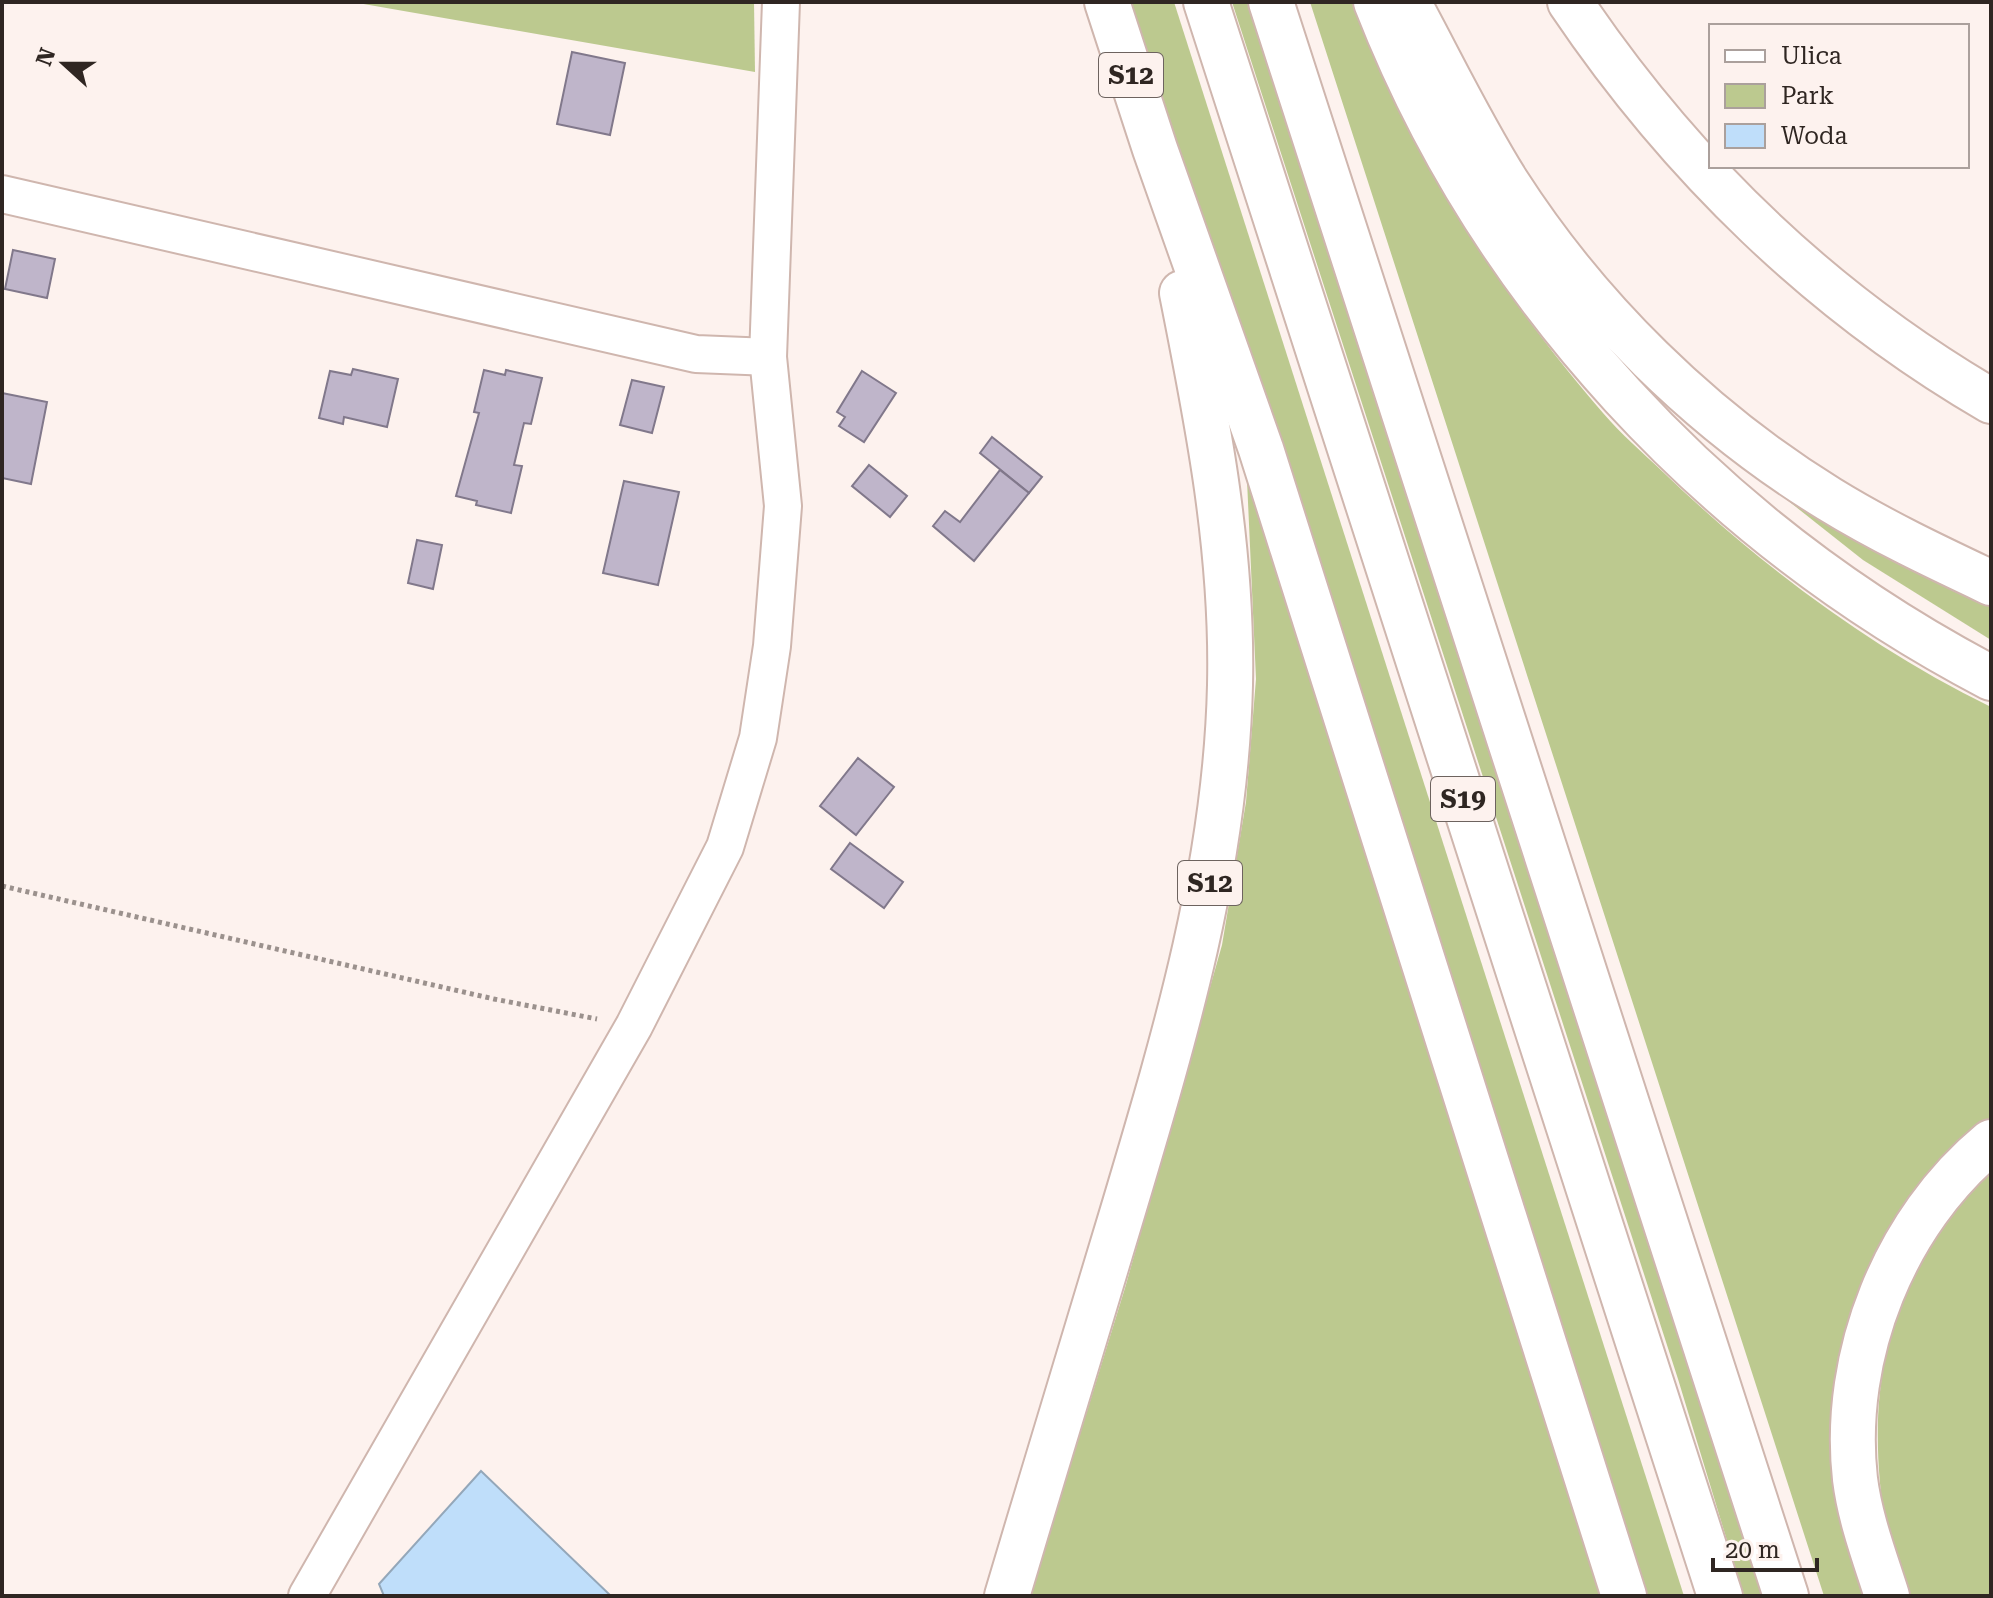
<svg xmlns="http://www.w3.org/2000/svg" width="1993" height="1598" font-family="'Roboto Serif',serif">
<rect width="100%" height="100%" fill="#fdf2ee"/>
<g fill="#bcc98f">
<path d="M352,2h402l1,70z"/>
<path d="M1131,2h43l510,1594h-42z"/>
<path d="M1232,2h21l510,1594h-19l-2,-6 -64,-211z"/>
<path d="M1310,2h43c14,33 26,68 42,100 49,104 132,224 208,311 18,21 40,40 60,59 97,93 207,176 328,235v412l-34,29 -44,51 -47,75 -16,52 17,270h-43z"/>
<path d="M1753,473l238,129v38l-128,-80z"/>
<path d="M1247,480l358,1116h-575l95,-308 97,-343 24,-143 10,-123z"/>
<path d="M1991,1168v428h-92c-29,-129 -38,-245 37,-362 15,-23 37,-45 55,-66z"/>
</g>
<path fill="#bfdefa" stroke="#94a7b9" stroke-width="2" d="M481,1471l130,125h-227l-5,-12z"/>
<g fill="#bfb5ca" stroke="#81788b" stroke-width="2">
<path d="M572,52l53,11 -15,72 -53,-11z"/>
<path d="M13,250l42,9 -8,39 -42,-9z"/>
<path d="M353,369l45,10 -11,48 -43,-10 -1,7 -24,-6 11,-47 21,4z"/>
<path d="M484,370l21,5 1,-5 36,8 -11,46 -7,-1 -10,42 8,1 -11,47 -35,-8 1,-4 -21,-5 23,-83 -5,-1z"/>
<path d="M862,371l34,22 -32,49 -25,-16 6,-9 -8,-5z"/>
<path d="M632,380l32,7 -12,46 -32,-8z"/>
<path d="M2,393l45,9 -16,82 -29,-6z"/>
<path d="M992,437l50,40 -13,16 -49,-40z"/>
<path d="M869,465l38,31 -17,21 -38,-31z"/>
<path d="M1000,470l29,23 -55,68 -41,-35 12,-15 15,11z"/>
<path d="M624,481l55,11 -21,93 -55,-12z"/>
<path d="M417,540l25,5 -9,44 -25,-6z"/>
<path d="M858,758l36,29 -38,48 -36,-29z"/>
<path d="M850,843l53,39 -19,26 -53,-39z"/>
</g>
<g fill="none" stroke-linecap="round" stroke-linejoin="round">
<g stroke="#cfb6ae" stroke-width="40">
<g id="street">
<path d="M2,194l694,160 72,3"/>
<path d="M307,1596l327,-570 91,-179 33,-109 14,-92 11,-140 -15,-149 13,-355"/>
</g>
</g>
<g stroke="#cfb6ae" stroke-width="48">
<path id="secondary" d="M1570,2c110,163 251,300 421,399"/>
</g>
<g stroke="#cfb6ae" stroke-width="48">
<g id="highway">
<path d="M1107,2l48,147 106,300 363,1147"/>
<path d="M1206,2l514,1594"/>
<path d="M1271,2l515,1594"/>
<path d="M1376,2c114,293 338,531 615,676"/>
<path d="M1408,2c33,61 62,122 99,181 81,126 195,238 322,316 52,32 107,58 162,84"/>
<path d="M1007,1596c39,-131 79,-262 118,-392 51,-171 101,-339 105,-519 3,-134 -22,-262 -48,-392"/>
<path d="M1887,1596c-12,-38 -27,-77 -32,-117 -14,-124 40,-258 136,-337"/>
</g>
</g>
<path stroke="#9b918d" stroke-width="5" stroke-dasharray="4 4" stroke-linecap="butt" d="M2,886l492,113 103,20"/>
<use href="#street" stroke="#fff" stroke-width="36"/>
<use href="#secondary" stroke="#fff" stroke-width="44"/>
<use href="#highway" stroke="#fff" stroke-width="44"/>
</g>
<g text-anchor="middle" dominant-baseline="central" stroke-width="6" stroke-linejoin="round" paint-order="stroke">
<g fill="#fdf2ee" stroke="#6d635f" stroke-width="2">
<rect x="1099" y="53" width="64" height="44" rx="6"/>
<rect x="1431" y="777" width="64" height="44" rx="6"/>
<rect x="1178" y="861" width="64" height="44" rx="6"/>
</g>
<g font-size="26" font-weight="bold" fill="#2f2622">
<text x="1131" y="75">S12</text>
<text x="1463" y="799">S19</text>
<text x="1210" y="883">S12</text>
</g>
</g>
<rect width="1993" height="1598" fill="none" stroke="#2f2622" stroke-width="8"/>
<rect x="1709" y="24" width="260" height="144" fill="#fdf2ee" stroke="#aba09c" stroke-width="2"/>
<rect x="1725" y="50" width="40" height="12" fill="#ffffff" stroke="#aba09c" stroke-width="2"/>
<text x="1781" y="64" font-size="24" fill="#2f2622">Ulica</text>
<rect x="1725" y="84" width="40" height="24" fill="#bcc98f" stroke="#aba09c" stroke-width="2"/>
<text x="1781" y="104" font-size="24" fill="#2f2622">Park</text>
<rect x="1725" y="124" width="40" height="24" fill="#bfdefa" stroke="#aba09c" stroke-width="2"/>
<text x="1781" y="144" font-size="24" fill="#2f2622">Woda</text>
<g transform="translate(64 64) rotate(291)" stroke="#fdf2ee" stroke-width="6" paint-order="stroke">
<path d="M0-6L14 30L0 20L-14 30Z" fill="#2f2622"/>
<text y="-12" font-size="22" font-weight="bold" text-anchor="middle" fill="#2f2622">N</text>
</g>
<path d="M1713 1558v12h104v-12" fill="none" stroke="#2f2622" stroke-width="4"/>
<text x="1725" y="1558" font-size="24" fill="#2f2622" stroke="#fdf2ee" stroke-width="6" paint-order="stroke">20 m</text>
</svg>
